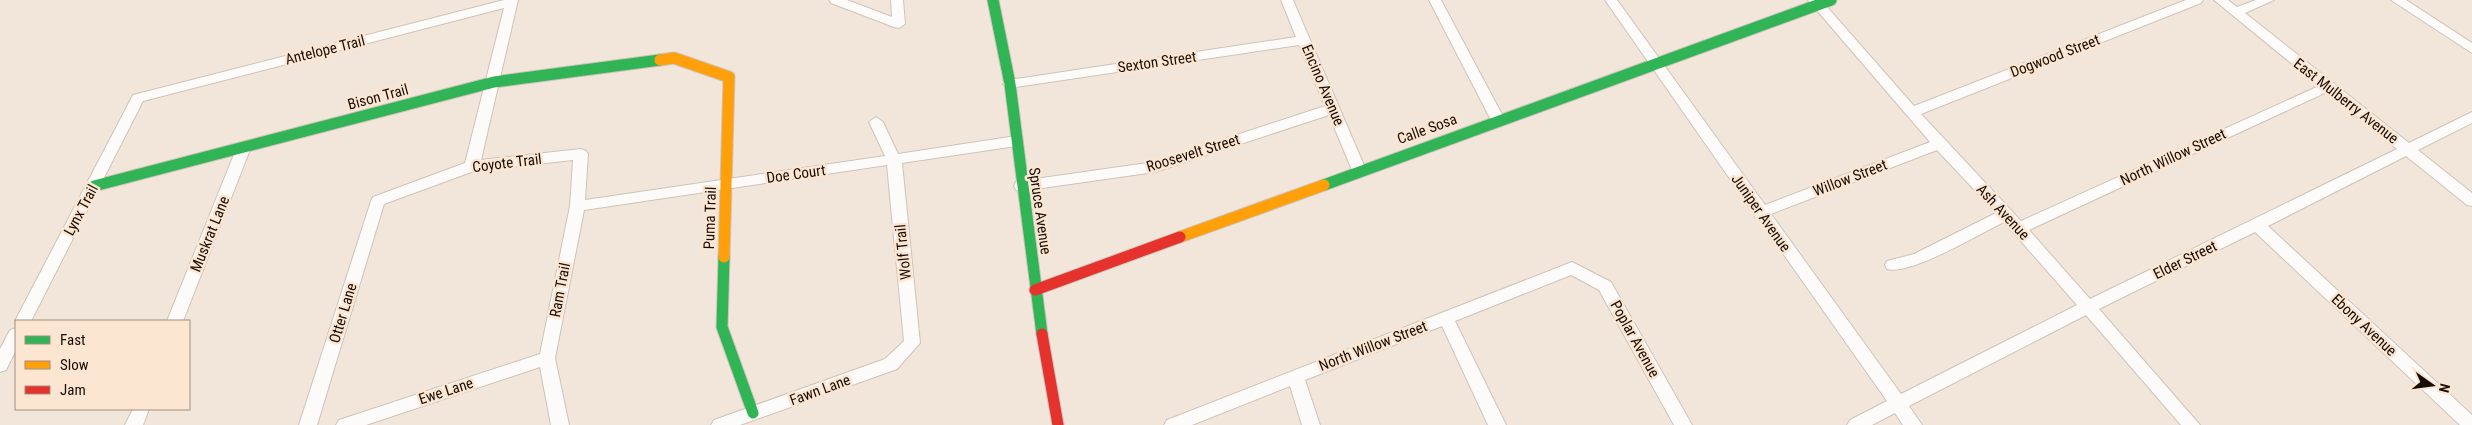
<svg xmlns="http://www.w3.org/2000/svg" width="2472" height="425" font-family="'Roboto Condensed',sans-serif">
<rect width="100%" height="100%" fill="#f2e6db"/>
<g fill="none" stroke-linecap="round" stroke-linejoin="round">
<g stroke="#cdc3b9" stroke-width="2">
<g id="street">
<path d="M504,0h14l-37,160 100,-11 5,2 2,3 -3,46 300,-44 -16,-34 7,-5 7,5 15,32 118,-18 5,2 2,3 -7,5 -114,17 18,180 -23,26 -157,56h-29l3,-5 171,-61 19,-18 -17,-176 -303,45 -29,148 14,67h-18l-11,-58 -174,58h-30l3,-5 201,-66 30,-148 3,-46 -99,11 -90,33 -67,221h-18l72,-224 2,-4 92,-34 39,-155 -361,93 -112,220h-15v2l-1,-2 118,-226z"/>
<path d="M829,0h18l45,17 -1,-17h12l2,24 -6,4 -5,-1 -63,-24z"/>
<path d="M1281,0h12l73,170 -2,4h-10l-2,-4 -23,-55 -174,57 -134,19 -5,-1 -2,-4 2,-4 5,-1 133,-19 171,-56 -26,-61 -289,43 -7,-4 7,-4 286,-43z"/>
<path d="M1429,0h12l64,120 -2,3 -5,2 -7,-5z"/>
<path d="M1605,0h12l148,205 165,-63 -122,-142h13l93,106 272,-106h17l-2,3 -280,111 100,107 298,-135 -105,-86h14l9,7 19,-7h18l-29,13 164,130 63,-31v11l-54,27 54,43v13l-5,-1 -61,-49 -138,70 204,189v10h-12l-205,-193 -156,77 101,116h-19l-95,-110 -177,91 13,19h-19l-8,-12 -23,12h-25l3,-5 37,-19 -129,-183 -3,-1 -2,-5zM2327,92l70,57 -307,150 -61,-69zM1937,150l59,63 -82,41 -27,7 -2,4 2,4c23,7 94,-36 117,-47l73,83 -176,89 -130,-180z"/>
<path d="M2391,0h15l66,43v10z"/>
<path d="M244,142l7,5 -68,174h-16l70,-174z"/>
<path d="M1572,262l39,20 81,143h-18l-75,-135 -28,-15 -116,46 51,104h-18l-46,-99 -137,54 15,45h-18l-12,-39 -98,39h-28l3,-5z"/>
<path d="M16,328v22l-10,20 -6,2v-23l10,-19z"/>
<path d="M133,409h16l-6,16h-18z"/>
</g>
</g>
<g stroke="#cdc3b9" stroke-width="13">
<g id="fast">
<path d="M993,0l17,84 32,250"/>
<path d="M1324,185l507,-185"/>
<path d="M94,186l400,-104 166,-22"/>
<path d="M724,257l-2,70 31,86"/>
</g>
</g>
<g stroke="#cdc3b9" stroke-width="13">
<g id="slow">
<path d="M660,60l14,-2 55,19 -5,180"/>
<path d="M1180,237l144,-52"/>
</g>
</g>
<g stroke="#cdc3b9" stroke-width="13">
<g id="jam">
<path d="M1035,290l145,-53"/>
<path d="M1042,334l16,91"/>
</g>
</g>
<use href="#street" fill="#fdfbfa" fill-rule="evenodd"/>
<use href="#fast" stroke="#30b455" stroke-width="11"/>
<use href="#slow" stroke="#ff9f0a" stroke-width="11"/>
<use href="#jam" stroke="#e5322d" stroke-width="11"/>
</g>
<g text-anchor="middle" dominant-baseline="central" stroke-width="5" stroke-linejoin="round" paint-order="stroke">
<g font-size="15" fill="#160d05" stroke="#fce6d1">
<text transform="translate(325 50) rotate(-14)">Antelope Trail</text>
<text transform="translate(2055 56) rotate(-21)">Dogwood Street</text>
<text transform="translate(1157 62) rotate(-8)">Sexton Street</text>
<text transform="translate(1323 85) rotate(67)">Encino Avenue</text>
<text transform="translate(378 97) rotate(-15)">Bison Trail</text>
<text transform="translate(2346 101) rotate(38)">East Mulberry Avenue</text>
<text transform="translate(1427 129) rotate(-20)">Calle Sosa</text>
<text transform="translate(1193 153) rotate(-17)">Roosevelt Street</text>
<text transform="translate(2173 157) rotate(-25)">North Willow Street</text>
<text transform="translate(507 163) rotate(-7)">Coyote Trail</text>
<text transform="translate(796 174) rotate(-8)">Doe Court</text>
<text transform="translate(1850 178) rotate(-21)">Willow Street</text>
<text transform="translate(81 210) rotate(-62)">Lynx Trail</text>
<text transform="translate(1040 211) rotate(82)">Spruce Avenue</text>
<text transform="translate(2003 212) rotate(47)">Ash Avenue</text>
<text transform="translate(1761 213) rotate(55)">Juniper Avenue</text>
<text transform="translate(710 218) rotate(-88)">Puma Trail</text>
<text transform="translate(210 234) rotate(-68)">Muskrat Lane</text>
<text transform="translate(903 252) rotate(-96)">Wolf Trail</text>
<text transform="translate(2185 260) rotate(-26)">Elder Street</text>
<text transform="translate(560 290) rotate(-79)">Ram Trail</text>
<text transform="translate(343 313) rotate(-73)">Otter Lane</text>
<text transform="translate(2364 325) rotate(43)">Ebony Avenue</text>
<text transform="translate(1635 339) rotate(61)">Poplar Avenue</text>
<text transform="translate(1373 346) rotate(-21)">North Willow Street</text>
<text transform="translate(820 390) rotate(-20)">Fawn Lane</text>
<text transform="translate(446 391) rotate(-18)">Ewe Lane</text>
</g>
</g>
<rect x="15" y="320" width="175" height="90" fill="#fce6d1" stroke="#a08f7f"/>
<rect x="25" y="336" width="25" height="8" fill="#30b455" stroke="#a08f7f"/>
<text x="60" y="345" font-size="15" fill="#160d05">Fast</text>
<rect x="25" y="361" width="25" height="8" fill="#ff9f0a" stroke="#a08f7f"/>
<text x="60" y="370" font-size="15" fill="#160d05">Slow</text>
<rect x="25" y="386" width="25" height="8" fill="#e5322d" stroke="#a08f7f"/>
<text x="60" y="395" font-size="15" fill="#160d05">Jam</text>
<g transform="translate(2432 385) rotate(104)" stroke="#fce6d1" stroke-width="4" paint-order="stroke">
<path d="M0-4L9 19L0 12L-9 19Z" fill="#160d05"/>
<text y="-8" font-size="14" font-weight="bold" text-anchor="middle" fill="#160d05">N</text>
</g>
</svg>
